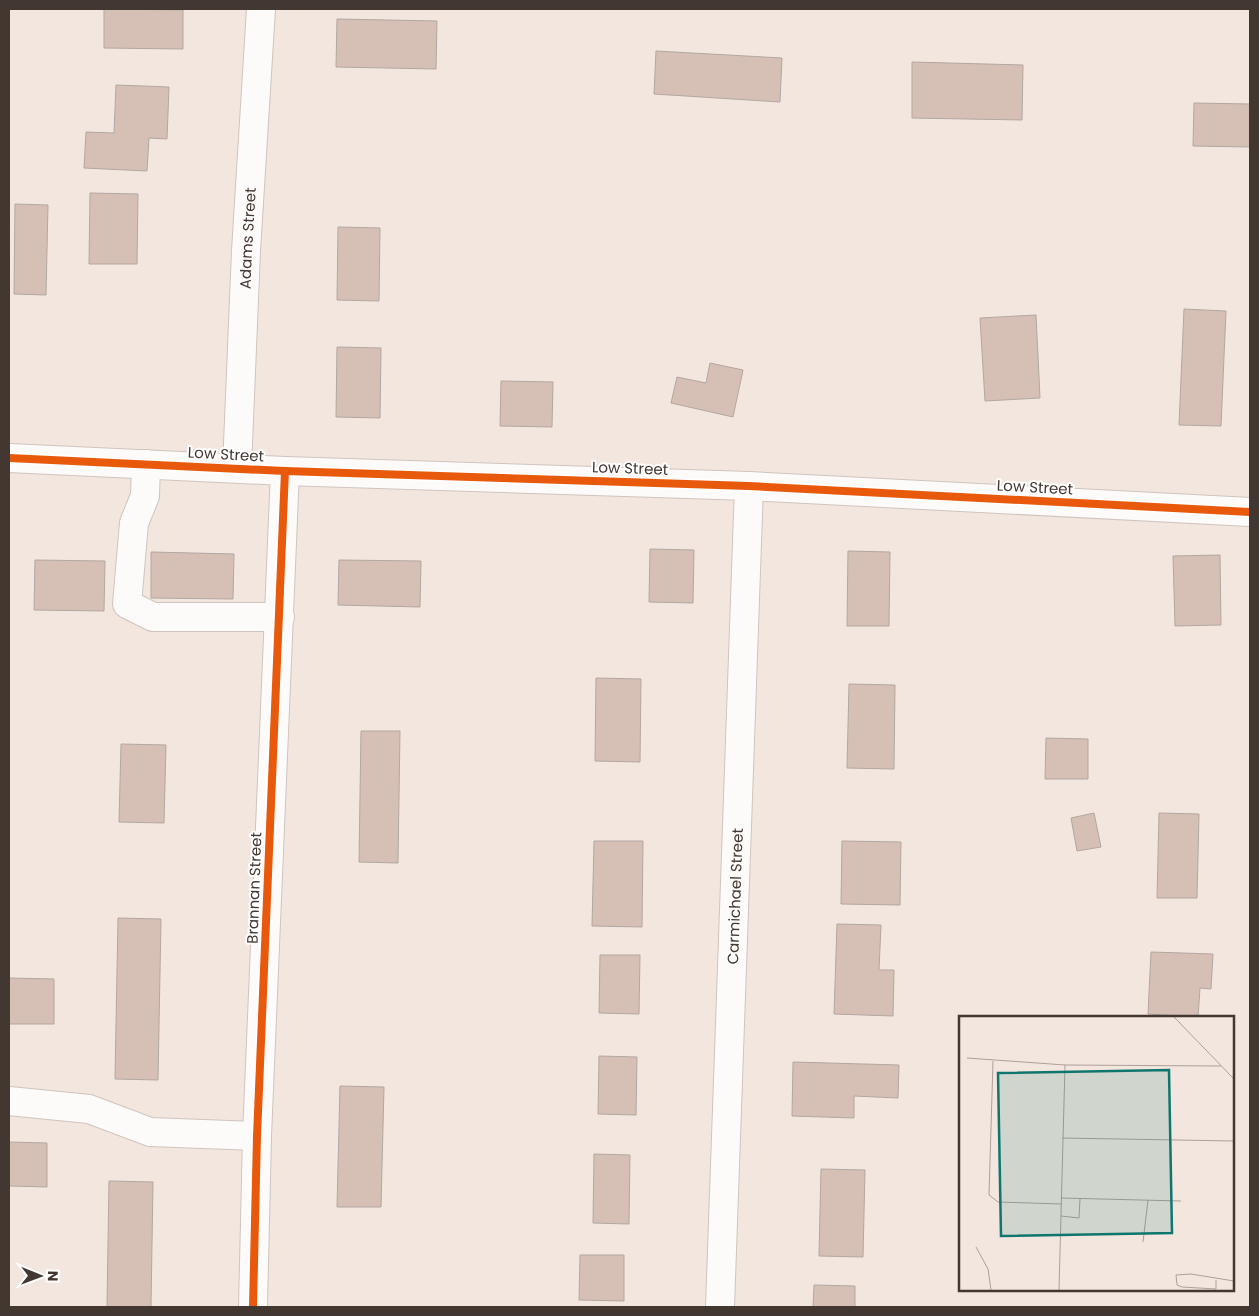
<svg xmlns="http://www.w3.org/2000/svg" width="1259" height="1316" font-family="Poppins,sans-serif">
<rect width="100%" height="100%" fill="#f3e6df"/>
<g fill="#d6c0b5" stroke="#b2a7a1">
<path d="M104,9l79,1v39l-79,-1z"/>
<path d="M337,19l100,2 -1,48 -100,-2z"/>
<path d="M656,51l126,7 -2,44 -126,-8z"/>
<path d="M912,62l111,3 -1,55 -110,-2z"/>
<path d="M116,85l53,2 -2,52 -18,-1 -2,33 -63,-3 2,-36 28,1z"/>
<path d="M1194,103l56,1v43l-57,-1z"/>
<path d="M90,193l48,1 -1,70h-48z"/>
<path d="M15,204l33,1 -2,90 -32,-1z"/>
<path d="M338,227l42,1 -1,73 -42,-1z"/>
<path d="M1184,309l42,2 -5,115 -42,-1z"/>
<path d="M1036,315l4,83 -55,3 -5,-83z"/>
<path d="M337,347l44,1 -1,70 -44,-1z"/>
<path d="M710,363l33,7 -10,47 -62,-14 6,-26 29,6z"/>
<path d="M501,381l52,1 -1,45 -52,-1z"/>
<path d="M650,549l44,1 -1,53 -44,-1z"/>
<path d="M848,551l42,1 -1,74h-42z"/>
<path d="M151,552l83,2 -1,45 -82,-1z"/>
<path d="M1220,555l1,70 -46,1 -2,-70z"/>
<path d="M35,560l70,1 -1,50 -70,-1z"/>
<path d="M339,560l82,1 -1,46 -82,-2z"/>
<path d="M596,678l45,1 -1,83 -45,-1z"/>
<path d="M849,684l46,1 -1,84 -47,-1z"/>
<path d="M361,731h39l-2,132 -39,-1z"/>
<path d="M1046,738l42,1v40h-43z"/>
<path d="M121,744l45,1 -2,78 -45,-1z"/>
<path d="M1094,813l7,34 -24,4 -6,-33z"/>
<path d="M1159,813l40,1 -2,84h-40z"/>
<path d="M594,841h49l-1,86 -50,-1z"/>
<path d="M842,841l59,1 -1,63 -59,-1z"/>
<path d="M118,918l43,1 -3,161 -43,-1z"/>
<path d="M837,924l44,1 -2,45h15l-1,46 -59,-2z"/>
<path d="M1151,952l62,2 -2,35 -11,-1 -2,29 -50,-3z"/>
<path d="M600,955h40l-1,59 -40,-1z"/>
<path d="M9,978l45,1v45h-45z"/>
<path d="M599,1056l38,1 -1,58 -38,-1z"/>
<path d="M793,1062l106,3 -1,33 -44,-2v22l-62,-2z"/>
<path d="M340,1086l44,1 -3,120h-44z"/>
<path d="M9,1142l38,1v44l-38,-1z"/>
<path d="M594,1154l36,1 -1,69 -36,-1z"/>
<path d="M821,1169l44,1 -2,87 -44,-1z"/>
<path d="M109,1181l44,1 -2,125h-44z"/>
<path d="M580,1255h44v46l-45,-1z"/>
<path d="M814,1285l41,1v21h-42z"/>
</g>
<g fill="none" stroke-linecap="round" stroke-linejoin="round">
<g stroke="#cfc4be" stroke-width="30">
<g id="minor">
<path d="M9,458l276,13 464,15 501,26"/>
<path d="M146,464l-1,32 -11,27 -7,81 26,13h127"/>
<path id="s1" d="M237,468l9,-217 15,-242"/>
<path d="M9,1101l80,8 61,23 107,4"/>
<path d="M253,1307l4,-171 28,-665"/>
<path id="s2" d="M720,1307l29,-821"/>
</g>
</g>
<use href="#minor" stroke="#fdfbfa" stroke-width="28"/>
<g stroke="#fff" stroke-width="11">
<g id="cycleway">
<path d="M9,458l276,13 464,15 501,26"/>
<path d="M253,1307l4,-171 28,-665"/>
</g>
</g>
<use href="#cycleway" stroke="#e8590c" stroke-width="8"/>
</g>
<g text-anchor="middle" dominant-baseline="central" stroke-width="4" stroke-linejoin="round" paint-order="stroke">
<g font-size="15" fill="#433732" stroke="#fff">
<text stroke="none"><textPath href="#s1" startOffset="230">Adams Street</textPath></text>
<text transform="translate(226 454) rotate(3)">Low Street</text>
<text transform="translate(630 468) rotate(2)">Low Street</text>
<text transform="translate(1035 487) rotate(3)">Low Street</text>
<text transform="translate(254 888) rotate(-88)">Brannan Street</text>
<text stroke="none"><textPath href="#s2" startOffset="411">Carmichael Street</textPath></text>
</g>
</g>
<g transform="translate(959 1016)">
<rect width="275" height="275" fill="#f3e6df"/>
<path fill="none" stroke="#ada09a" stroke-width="1" d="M215,1l60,62M8,42l98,7 156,1M34,45l-4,134 9,7 63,2M103,122l172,3M102,182l120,3M102,200l18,2 1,-19M184,226l5,-42M17,231l12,22 3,21M257,264v9l-34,-2 -5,-2 -1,-10 15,-1 43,7M100,274l6,-225"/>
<path fill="#0f766e" fill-opacity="0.15" stroke="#0f766e" stroke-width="2.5" d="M210,54l3,163 -171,3 -3,-163z"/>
<rect width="275" height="275" fill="none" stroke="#433732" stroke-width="2.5"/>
</g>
<rect width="1259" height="1316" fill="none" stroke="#433732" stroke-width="20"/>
<g transform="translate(40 1276) rotate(91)" stroke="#ffffff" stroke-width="4" paint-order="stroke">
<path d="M0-4L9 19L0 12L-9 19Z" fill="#433732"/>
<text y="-8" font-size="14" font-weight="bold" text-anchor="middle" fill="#433732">N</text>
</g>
</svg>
